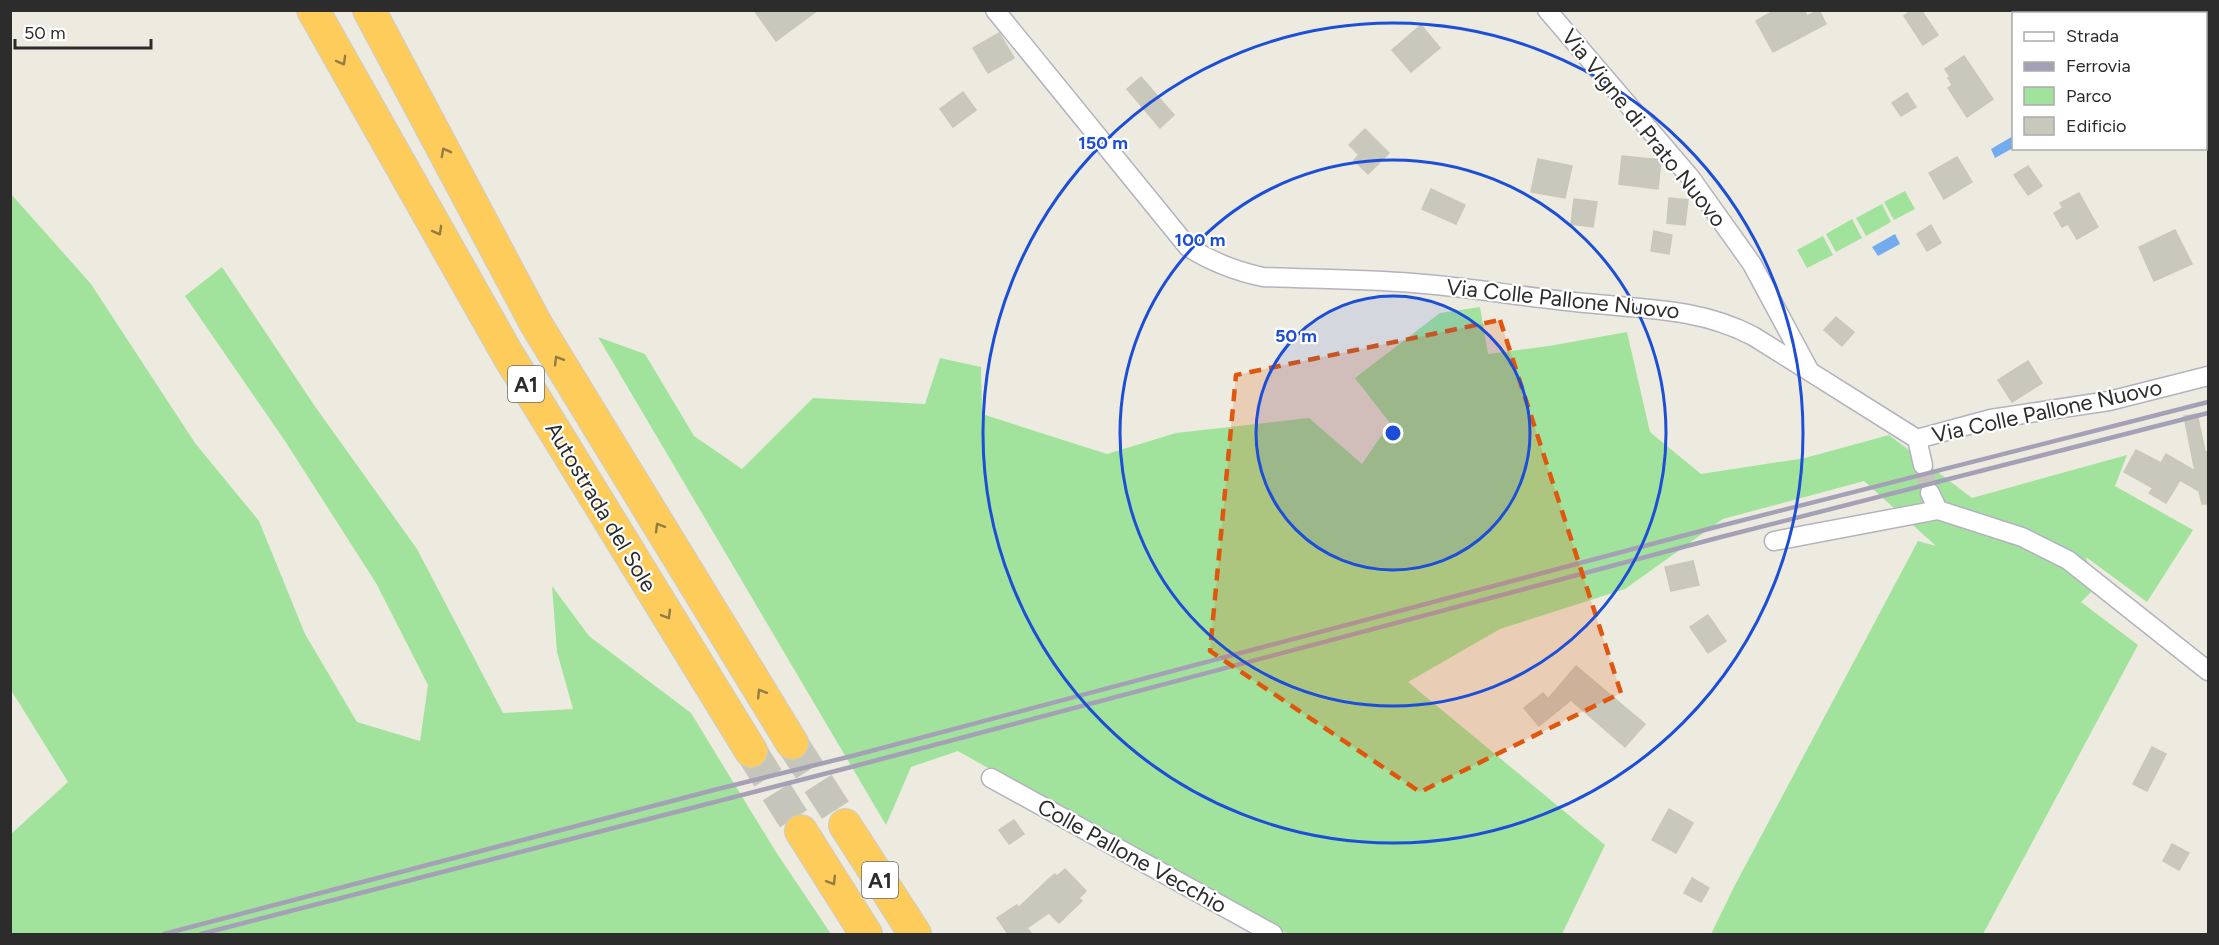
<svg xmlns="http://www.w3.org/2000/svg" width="2219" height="945" font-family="Figtree,sans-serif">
<rect width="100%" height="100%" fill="#edebdf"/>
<g fill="#a1e39c">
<path d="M1905,191l10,18 -21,11 -10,-18z"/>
<path d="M11,194l80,90 104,159 64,78 46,113 52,88 63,19 8,-56 -52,-102 -91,-142 -100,-145 37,-29 92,138 103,144 86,164 70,-4 -16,-57 -5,-66 37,50 102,77 85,139 55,82h-820v-100l57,-52 -57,-92z"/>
<path d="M1882,204l9,18 -25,14 -10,-18z"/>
<path d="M1852,219l10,19 -26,14 -10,-18z"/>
<path d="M1823,236l10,19 -26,13 -10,-18z"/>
<path d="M1480,307l8,47 61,-8 78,-14 23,100 51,42 104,-16 84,-23 83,63 155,-43 -12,31 78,44 -46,72 -61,-45 8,32 -13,13 57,43 -155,289h-272l24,-49 183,-344 18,5 -72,-65 -141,38 -98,70 -125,40 -92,53 197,163 -43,89h-273l-54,-26 -277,-157 -47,16 -25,58 -288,-488 47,17 49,82 48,33 71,-71 112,6 15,-46 41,9 1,47 125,40 69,-21 133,-15 53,46 28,-41 -35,-45 85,-65z"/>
</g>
<g fill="#73acee">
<path d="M2013,136v12l-18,10 -4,-9z"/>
<path d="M1895,234l5,10 -22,12 -6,-9z"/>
</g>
<g fill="#c9c8bd" stroke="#c9c8b8" stroke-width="1.5">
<path d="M754,10h64l-42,31z"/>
<path d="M1775,10h29l3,6 12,-6 7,14 -53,28 -17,-31z"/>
<path d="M1912,10h9l17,25 -15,10 -19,-29z"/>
<path d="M1421,25l19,23 -29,24 -19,-22z"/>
<path d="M999,33l15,25 -26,15 -15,-25z"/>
<path d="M1964,56l29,43 -26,18 -19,-29 4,-3 -4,-7 2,-1 -5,-8z"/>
<path d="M1141,77l33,38 -14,13 -33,-39z"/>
<path d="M963,92l13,18 -23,17 -13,-18z"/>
<path d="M1907,93l9,14 -15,9 -9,-13z"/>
<path d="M1365,129l24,24 -21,21 -14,-14 5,-5 -10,-10z"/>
<path d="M1622,156l39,4 -3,29 -39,-5z"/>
<path d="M1957,157l15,25 -28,17 -15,-26z"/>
<path d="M1538,159l34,7 -7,32 -34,-6z"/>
<path d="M2028,166l14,20 -14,9 -14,-20z"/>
<path d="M1431,189l34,16 -9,19 -34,-15z"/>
<path d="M2079,193l19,34 -21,12 -9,-15 -6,3 -8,-14 9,-5 -3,-5z"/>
<path d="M1669,198l19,2 -3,25 -18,-2z"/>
<path d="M1574,199l23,3 -4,25 -22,-3z"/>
<path d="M1931,225l10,18 -14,8 -10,-17z"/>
<path d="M2175,230l17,34 -38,17 -15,-34z"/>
<path d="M1654,231l18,4 -3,19 -18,-3z"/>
<path d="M1836,317l18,15 -12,14 -18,-16z"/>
<path d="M2028,361l14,22 -30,19 -14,-22z"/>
<path d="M2197,414l8,37 3,2v51h-6l-3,-13 -19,-11 -14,23 -17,-10 4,-5 -29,-16 12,-22 25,13 5,-9 29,17 -11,-55z"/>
<path d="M1693,561l6,24 -28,6 -6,-24z"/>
<path d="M1708,615l18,26 -18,12 -18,-26z"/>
<path d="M1576,666l69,58 -20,23 -54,-47 -32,26 -15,-18 19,-15 5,6z"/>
<path d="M2152,747l14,7 -19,37 -14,-7z"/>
<path d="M1669,809l24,14 -17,30 -24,-13z"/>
<path d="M1014,820l10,14 -15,10 -10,-14z"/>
<path d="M2172,844l17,9 -10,17 -16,-9z"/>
<path d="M1065,869l21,22 -7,7 3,3 -23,22 -10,-10 -22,15 5,6h-24l-11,-16 20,-13 1,3 34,-32 3,-2 2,2z"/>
<path d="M1692,878l17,10 -8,14 -17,-9z"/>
</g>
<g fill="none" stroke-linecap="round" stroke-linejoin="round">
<path stroke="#c6c5bb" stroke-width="18" stroke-dasharray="18 9" stroke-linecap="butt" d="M1923,465l7,28"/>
<g stroke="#c6c5bb" stroke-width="32" stroke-dasharray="32 16" stroke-linecap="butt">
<path d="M792,743l53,82"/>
<path d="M751,751l50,80"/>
</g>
<g stroke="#b3b2bf" stroke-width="21">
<g id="street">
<path d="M995,10l193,237c24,15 47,24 75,30 50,2 100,2 150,6 57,4 115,15 172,20 58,6 115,5 168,33l164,103 74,-20 118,-18 99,-25"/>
<path d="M1547,10l143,167 62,87 57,106"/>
<path d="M2135,10l3,4"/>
<path d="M2206,96l2,3"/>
<path d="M1917,439l6,26"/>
<path d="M1930,493l8,17 84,27 46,23 140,111"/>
<path d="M1774,541l164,-31"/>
<path d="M991,778l282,156"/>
</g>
</g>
<g stroke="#ccc" stroke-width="34">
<g id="highway">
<path d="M313,10l195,345 243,396"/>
<path d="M369,10l167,314 256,419"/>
<path d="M845,825l70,109"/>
<path d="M801,831l65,103"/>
</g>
</g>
<use href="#street" stroke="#fff" stroke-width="18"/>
<use href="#highway" stroke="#fdcc5a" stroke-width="32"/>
<g stroke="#a4a1b6" stroke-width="4.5">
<path d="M164,934l550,-144 138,-34 864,-229 492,-125"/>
<path d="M201,934l654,-168 866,-229 487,-124"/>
</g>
</g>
<defs><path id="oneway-chevron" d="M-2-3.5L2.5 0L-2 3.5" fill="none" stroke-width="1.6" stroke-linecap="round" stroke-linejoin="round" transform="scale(1.5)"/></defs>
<g stroke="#947c43">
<use href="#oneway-chevron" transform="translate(342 61) rotate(61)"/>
<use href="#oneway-chevron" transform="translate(445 152) rotate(-118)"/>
<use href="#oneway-chevron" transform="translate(438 231) rotate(61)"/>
<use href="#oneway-chevron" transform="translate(558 360) rotate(-121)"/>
<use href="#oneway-chevron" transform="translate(659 527) rotate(-121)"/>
<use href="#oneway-chevron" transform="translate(667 615) rotate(59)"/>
<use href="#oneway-chevron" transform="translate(761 693) rotate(-122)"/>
<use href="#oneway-chevron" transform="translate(832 881) rotate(58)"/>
</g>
<path fill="#df570e" fill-opacity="0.2" stroke="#df570e" stroke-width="4.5" stroke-dasharray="12 8" stroke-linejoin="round" d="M1500,320l121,373 -201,99 -210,-141 26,-276z"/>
<circle cx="1393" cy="433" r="137" fill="#1d4ed8" fill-opacity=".12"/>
<g fill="none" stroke="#1d4ed8" stroke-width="3">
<circle cx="1393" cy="433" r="137"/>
<circle cx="1393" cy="433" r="273"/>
<circle cx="1393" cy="433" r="410"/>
</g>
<g text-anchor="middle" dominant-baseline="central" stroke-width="4.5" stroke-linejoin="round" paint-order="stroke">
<g fill="#fff" stroke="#6b6b6b" stroke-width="1.5">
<rect x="508" y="366" width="36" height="36" rx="4.5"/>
<rect x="862" y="862" width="36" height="36" rx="4.5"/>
</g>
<g font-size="21" font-weight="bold" fill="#2c2c2c">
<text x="526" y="384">A1</text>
<text x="880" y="880">A1</text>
</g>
<g font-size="22" fill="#2c2c2c" stroke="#fff">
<text transform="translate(1644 128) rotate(51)">Via Vigne di Prato Nuovo</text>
<text transform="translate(1563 299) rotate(6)">Via Colle Pallone Nuovo</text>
<text transform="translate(2047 411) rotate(-12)">Via Colle Pallone Nuovo</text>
<text transform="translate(601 507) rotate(59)">Autostrada del Sole</text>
<text transform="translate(1132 856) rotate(29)">Colle Pallone Vecchio</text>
</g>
</g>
<circle cx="1393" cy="433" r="9" fill="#1d4ed8" stroke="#fff" stroke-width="3"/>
<g font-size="18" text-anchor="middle" font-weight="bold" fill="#1d4ed8" stroke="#fff" stroke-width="4.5" stroke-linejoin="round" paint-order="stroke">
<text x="1103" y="149">150 m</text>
<text x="1200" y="246">100 m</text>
<text x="1296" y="342">50 m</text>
</g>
<rect width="2219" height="945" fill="none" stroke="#2c2c2c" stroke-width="24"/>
<rect x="2012" y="12" width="195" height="138" fill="#ffffff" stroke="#ababab" stroke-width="1.5"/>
<rect x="2024" y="32" width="30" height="9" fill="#ffffff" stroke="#ababab" stroke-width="1.5"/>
<text x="2066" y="42" font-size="18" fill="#2c2c2c">Strada</text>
<rect x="2024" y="62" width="30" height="9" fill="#a4a1b6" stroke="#ababab" stroke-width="1.5"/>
<text x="2066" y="72" font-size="18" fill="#2c2c2c">Ferrovia</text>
<rect x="2024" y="87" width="30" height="18" fill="#a1e39c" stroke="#ababab" stroke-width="1.5"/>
<text x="2066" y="102" font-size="18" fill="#2c2c2c">Parco</text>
<rect x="2024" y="117" width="30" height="18" fill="#c9c8bd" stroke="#ababab" stroke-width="1.5"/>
<text x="2066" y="132" font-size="18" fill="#2c2c2c">Edificio</text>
<path d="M15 39v9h136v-9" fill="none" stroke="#2c2c2c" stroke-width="3"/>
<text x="24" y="39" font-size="18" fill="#2c2c2c" stroke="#ffffff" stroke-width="4.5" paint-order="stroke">50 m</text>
</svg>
